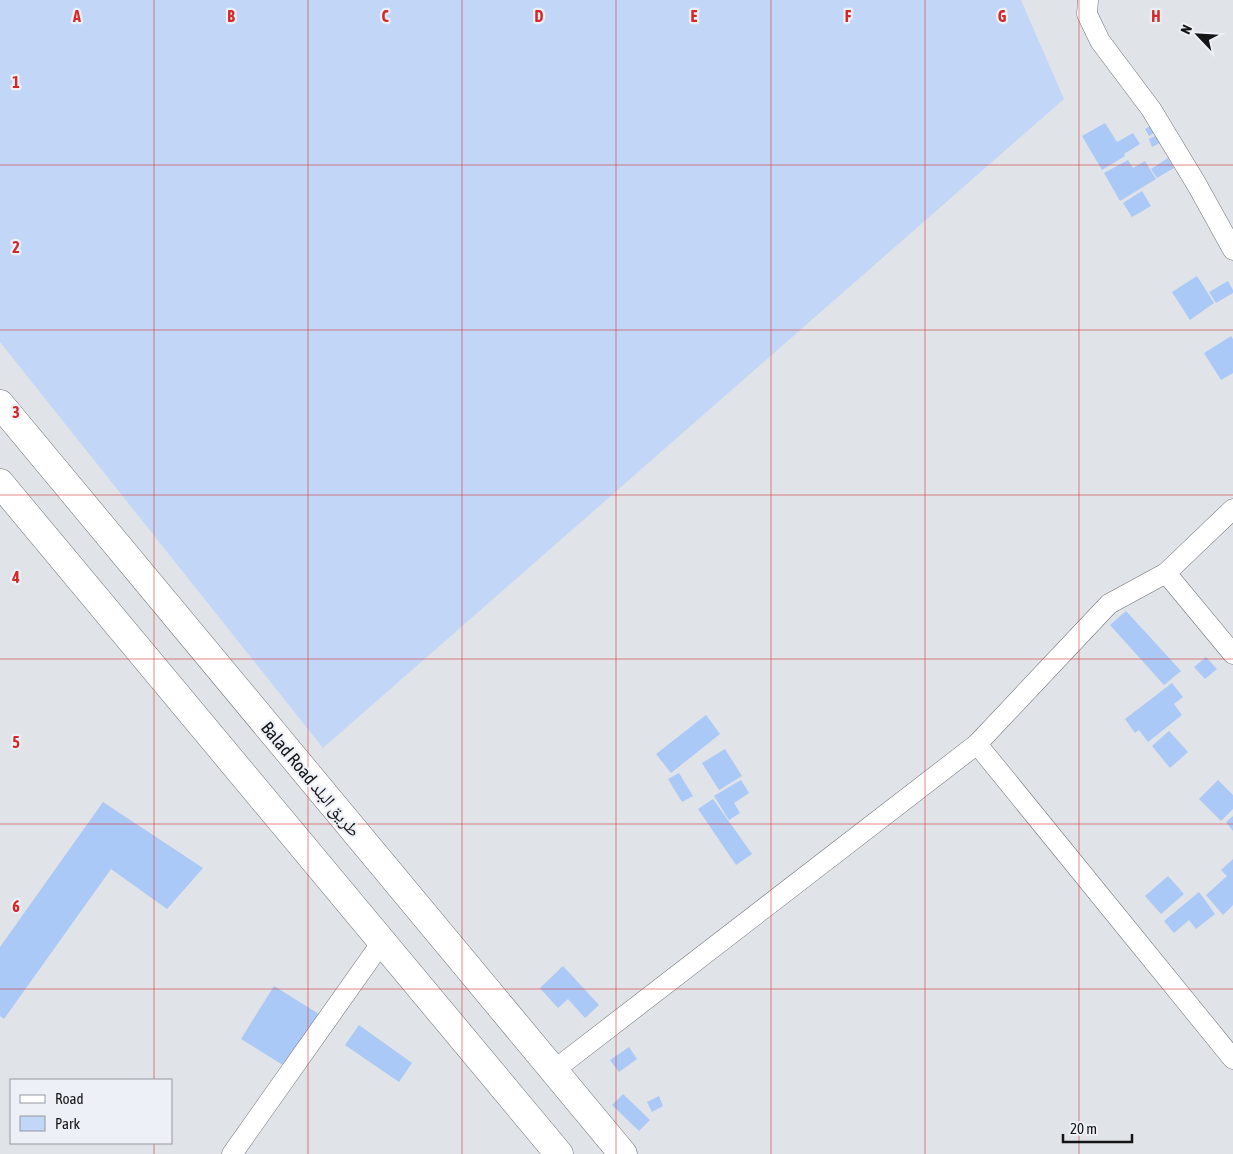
<svg xmlns="http://www.w3.org/2000/svg" width="1233" height="1154" font-family="'Asap Condensed','Noto Naskh Arabic',sans-serif">
<rect width="100%" height="100%" fill="#e0e3e8"/>
<path fill="#c2d7f7" d="M0,0h1021l43,99 -741,649 -323,-406z"/>
<g fill="#abc9f6">
<path d="M1105,123l12,19 16,-9 7,11 -16,10 1,2 -23,14 -20,-34z"/>
<path d="M1152,125l4,7 -7,4 -4,-7z"/>
<path d="M1157,135l3,8 -8,4 -3,-8z"/>
<path d="M1168,158l6,10 -17,10 -6,-9z"/>
<path d="M1128,160l5,8 12,-7 11,18 -36,22 -16,-28z"/>
<path d="M1142,191l9,15 -19,11 -9,-14z"/>
<path d="M1197,276l17,27 -24,17 -18,-28z"/>
<path d="M1228,281l5,9v3l-17,10 -7,-11z"/>
<path d="M1231,336l2,3v34l-12,7 -17,-27z"/>
<path d="M1126,611l55,60 -17,14 -54,-60z"/>
<path d="M1206,657l11,12 -12,10 -11,-12z"/>
<path d="M1172,683l11,14 -9,7 8,11 -34,27 -9,-12 -4,3 -10,-14z"/>
<path d="M706,715l14,19 -49,39 -15,-19z"/>
<path d="M1169,731l19,21 -18,16 -18,-22z"/>
<path d="M725,749l17,27 -23,14 -17,-27z"/>
<path d="M679,773l14,23 -11,6 -14,-23z"/>
<path d="M741,780l8,13 -15,10 6,10 -11,7 -15,-24z"/>
<path d="M1218,780l15,15v14l-12,12 -22,-22z"/>
<path d="M713,799l39,55 -16,11 -38,-56z"/>
<path d="M103,802l100,66 -36,41 -56,-40 -107,150 -4,-3v-69z"/>
<path d="M1233,816v15l-7,-9z"/>
<path d="M1233,859v46l-10,10 -17,-20 21,-19 -6,-6z"/>
<path d="M1168,876l16,18 -23,20 -16,-18z"/>
<path d="M1199,892l16,22 -19,15 -7,-9 -15,13 -10,-12z"/>
<path d="M563,966l36,39 -14,13 -17,-19 -10,9 -18,-20z"/>
<path d="M274,986l45,28 -33,53 -45,-28z"/>
<path d="M359,1025l53,38 -13,19 -54,-37z"/>
<path d="M629,1047l8,12 -18,13 -9,-12z"/>
<path d="M623,1094l27,26 -11,11 -27,-26z"/>
<path d="M659,1096l4,10 -11,6 -5,-10z"/>
</g>
<g fill="none" stroke-linecap="round" stroke-linejoin="round">
<g stroke="#6f7277" stroke-width="21">
<g id="street">
<path d="M1088,0l-1,14 13,27 51,68 46,76 36,65"/>
<path d="M1166,573l67,81"/>
<path d="M977,744l256,315"/>
<path d="M553,1071l424,-327 132,-140 57,-31 67,-64"/>
<path d="M232,1154l150,-212"/>
</g>
</g>
<g stroke="#6f7277" stroke-width="29">
<g id="highway">
<path d="M0,404l623,750"/>
<path d="M0,483l559,671"/>
</g>
</g>
<use href="#street" stroke="#fff" stroke-width="20"/>
<use href="#highway" stroke="#fff" stroke-width="28"/>
</g>
<path fill="none" stroke="#d62828" stroke-width="1" stroke-opacity="0.55" d="M154,0v1080M308,0v1154M462,0v1154M616,0v1154M771,0v1154M925,0v1154M1079,0v1154M0,165h1233M0,330h1233M0,495h1233M0,659h1233M0,824h1233M0,989h1233M154,1143v11"/>
<g text-anchor="middle" dominant-baseline="central" stroke-width="4.5" stroke-linejoin="round" paint-order="stroke">
<g font-size="18" fill="#141517" stroke="#edf0f6">
<text transform="translate(311 779) rotate(50)">Balad Road طريق البلد</text>
</g>
</g>
<g font-size="16" text-anchor="middle" font-weight="bold" fill="#d62828" stroke="#edf0f6" stroke-width="4.5" stroke-linejoin="round" paint-order="stroke">
<text x="77" y="22">A</text>
<text x="231" y="22">B</text>
<text x="385" y="22">C</text>
<text x="539" y="22">D</text>
<text x="694" y="22">E</text>
<text x="848" y="22">F</text>
<text x="1002" y="22">G</text>
<text x="1156" y="22">H</text>
<text x="16" y="88">1</text>
<text x="16" y="253">2</text>
<text x="16" y="418">3</text>
<text x="16" y="583">4</text>
<text x="16" y="748">5</text>
<text x="16" y="912">6</text>
</g>
<rect x="10" y="1079" width="162" height="65" fill="#edf0f6" stroke="#96989d"/>
<rect x="20" y="1095" width="25" height="8" fill="#ffffff" stroke="#96989d"/>
<text x="55" y="1104" font-size="15" fill="#141517">Road</text>
<rect x="20" y="1116" width="25" height="15" fill="#c2d7f7" stroke="#96989d"/>
<text x="55" y="1129" font-size="15" fill="#141517">Park</text>
<g transform="translate(1198 35) rotate(295)" stroke="#edf0f6" stroke-width="4" paint-order="stroke">
<path d="M0-4L9 19L0 12L-9 19Z" fill="#141517"/>
<text y="-8" font-size="14" font-weight="bold" text-anchor="middle" fill="#141517">N</text>
</g>
<path d="M1063 1134v8h69v-8" fill="none" stroke="#141517" stroke-width="2.5"/>
<text x="1070" y="1134" font-size="15" fill="#141517" stroke="#edf0f6" stroke-width="4" paint-order="stroke">20 m</text>
</svg>
